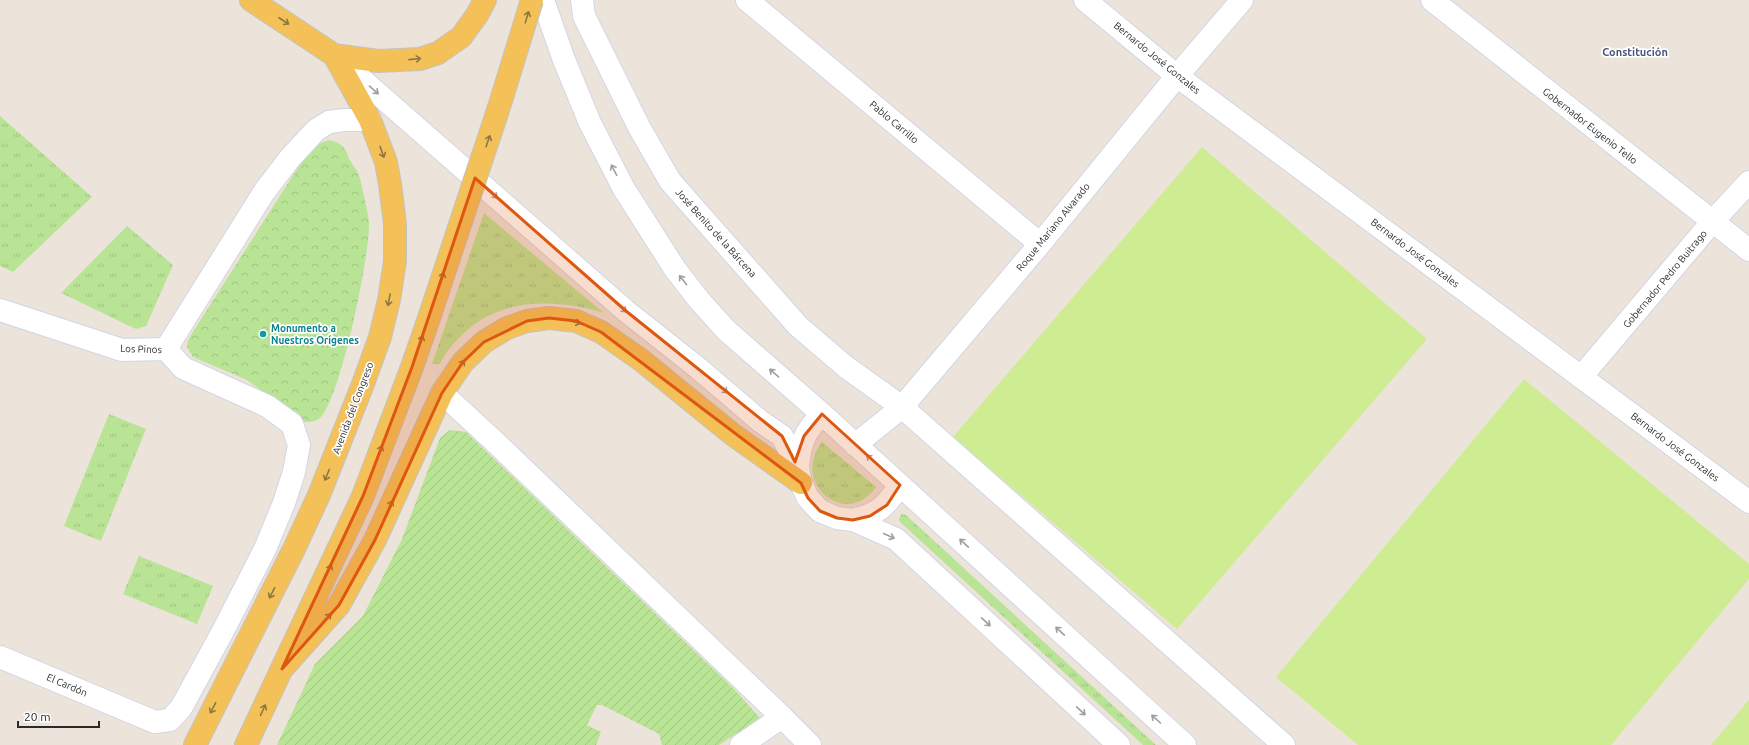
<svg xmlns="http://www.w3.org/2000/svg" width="1749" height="745" font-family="Ubuntu,sans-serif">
<defs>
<pattern id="grass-tufts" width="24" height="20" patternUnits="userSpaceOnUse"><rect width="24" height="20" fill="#b9e496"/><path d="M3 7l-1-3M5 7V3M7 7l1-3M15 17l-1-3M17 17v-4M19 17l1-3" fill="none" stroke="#9fc481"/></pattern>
<pattern id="park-crowns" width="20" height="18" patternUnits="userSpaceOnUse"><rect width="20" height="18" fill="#b9e496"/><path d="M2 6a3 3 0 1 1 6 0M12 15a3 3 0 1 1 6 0" fill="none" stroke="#9fc481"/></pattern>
<pattern id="garden-furrows" width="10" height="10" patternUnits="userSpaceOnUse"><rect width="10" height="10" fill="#b9e496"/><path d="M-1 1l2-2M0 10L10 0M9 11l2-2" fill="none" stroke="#9fc481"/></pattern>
</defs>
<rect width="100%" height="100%" fill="#ece3db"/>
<g fill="url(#grass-tufts)">
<path d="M0,116l92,81 -79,75 -13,-6z"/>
<path d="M484,213l120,100c-43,-13 -96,-16 -133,14 -13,11 -24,22 -31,37h-8z"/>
<path d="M127,226l46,39 -27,61 -10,3 -75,-36z"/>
<path d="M109,414l37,15 -45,112 -37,-15z"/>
<path d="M822,442l54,45c-31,43 -86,-5 -54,-45z"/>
<path d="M901,514l5,1 250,230h-13l-243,-223 -1,-3z"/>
<path d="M139,556l74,30 -16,38 -74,-30z"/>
</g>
<path fill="url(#park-crowns)" d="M330,140c5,2 10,3 13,7 5,4 4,9 7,13 2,5 6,8 8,13 3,7 11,43 11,50 1,32 -28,173 -48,194 -5,5 -11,5 -17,5l-57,-42 -54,-23 -6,-10 1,-6 3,-6 108,-169c9,-12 15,-23 31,-26z"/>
<path fill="url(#garden-furrows)" d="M450,430l16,2 268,257 26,29 -41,27h-57l-3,-11 -57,-29h-5l-10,20 14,7 -5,13h-319l38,-81 48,-48 39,-77 38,-101z"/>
<g fill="#ceec92">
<path d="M1202,147l225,192 -250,290 -224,-192z"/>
<path d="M1524,379l225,185v15l-138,166h-253l-82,-68z"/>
<path d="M1749,700v45h-38z"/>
</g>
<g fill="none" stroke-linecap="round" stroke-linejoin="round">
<g stroke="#d1d6e3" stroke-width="24">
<g id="street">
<path d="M582,0l2,16 55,111 31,54 128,145 48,41 56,40 382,338"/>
<path d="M747,0l293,244"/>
<path d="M1085,0l92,76 572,426"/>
<path d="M1432,0l317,250"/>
<path d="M0,310l122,40 44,-1 17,19 84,38 25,18 7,21 -5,27 -10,31 -19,46 -42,82 -42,77 -11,12 -15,2 -155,-65"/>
<path d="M166,349l98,-157 26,-34 26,-28 13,-8 15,-2h26"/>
<path d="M1581,377l131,-155 37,-40"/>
<path d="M442,393l52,48 288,276"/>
<path d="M855,445l47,-38 138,-163 137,-168 65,-76"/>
<path d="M741,745l41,-28 28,28"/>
</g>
</g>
<g stroke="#d1d6e3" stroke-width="24">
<g id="secondary">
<path d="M543,0l21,60 26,63 34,66 51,80 24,31 27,30 96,84 363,331"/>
<path d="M335,56l291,255 72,57 62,53 22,15 16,31 3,16 7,15 12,13 17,7 16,2 43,19 223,206"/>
<path d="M798,467c2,-24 7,-36 24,-53"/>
<path d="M853,520c27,-7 32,-13 47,-35"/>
</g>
</g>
<g stroke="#c3c3c3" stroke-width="24">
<g id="primary">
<path d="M251,0l83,55 44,6 42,-2 18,-6 23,-16 16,-22 8,-15"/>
<path d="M282,669l57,-64 36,-65 67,-147 21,-31 21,-20 23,-14 20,-7 22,-3 27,3 25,11 40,28 91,74 69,49"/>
<path d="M195,745l99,-196 25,-54 44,-111 17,-47 9,-37 6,-39v-37l-5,-40 -4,-22 -16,-42 -36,-65"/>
<path d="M246,745l117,-249 49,-129 18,-52"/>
</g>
</g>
<use href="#street" stroke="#fff" stroke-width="22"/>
<use href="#secondary" stroke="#fff" stroke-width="22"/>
<use href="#primary" stroke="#f4c159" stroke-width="22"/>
<g stroke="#c3c3c3" stroke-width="24" stroke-linecap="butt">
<path id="primary-bridge" d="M430,315l70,-211 32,-104"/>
</g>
<use href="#primary-bridge" stroke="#f4c159" stroke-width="22"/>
</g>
<defs><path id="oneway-shaft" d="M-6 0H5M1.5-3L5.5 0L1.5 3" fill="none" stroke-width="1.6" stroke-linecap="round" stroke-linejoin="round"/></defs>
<g stroke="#8f7642">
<use href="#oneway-shaft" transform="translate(527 17) rotate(-73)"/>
<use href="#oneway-shaft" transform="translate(284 21) rotate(33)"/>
<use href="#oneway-shaft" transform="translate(415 59) rotate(-6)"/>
<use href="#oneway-shaft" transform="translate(488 141) rotate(-71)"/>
<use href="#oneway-shaft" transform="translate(382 152) rotate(71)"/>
<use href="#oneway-shaft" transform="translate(442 278) rotate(-73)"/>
<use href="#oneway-shaft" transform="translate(389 300) rotate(101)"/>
<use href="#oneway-shaft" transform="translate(575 322) rotate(15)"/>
<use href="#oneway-shaft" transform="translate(421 341) rotate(-72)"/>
<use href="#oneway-shaft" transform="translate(461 365) rotate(-52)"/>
<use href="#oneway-shaft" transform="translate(380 451) rotate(-70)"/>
<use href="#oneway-shaft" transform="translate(327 475) rotate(112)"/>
<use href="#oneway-shaft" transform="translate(390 506) rotate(-66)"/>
<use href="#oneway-shaft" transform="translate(329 570) rotate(-65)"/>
<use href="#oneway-shaft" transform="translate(272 593) rotate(117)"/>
<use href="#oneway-shaft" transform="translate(327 618) rotate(-48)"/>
<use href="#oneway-shaft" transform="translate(213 708) rotate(117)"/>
<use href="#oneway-shaft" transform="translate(263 710) rotate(-65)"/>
</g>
<g stroke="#9f9f9f">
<use href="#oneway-shaft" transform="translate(374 90) rotate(41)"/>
<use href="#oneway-shaft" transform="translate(614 170) rotate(-117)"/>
<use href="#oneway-shaft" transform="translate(493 194) rotate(41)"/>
<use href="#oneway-shaft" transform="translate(683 280) rotate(-128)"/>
<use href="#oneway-shaft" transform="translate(622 308) rotate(41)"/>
<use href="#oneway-shaft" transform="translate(774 373) rotate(-139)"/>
<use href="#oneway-shaft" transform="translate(723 389) rotate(40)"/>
<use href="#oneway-shaft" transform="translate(871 459) rotate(-139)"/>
<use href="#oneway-shaft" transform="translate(889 536) rotate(24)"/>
<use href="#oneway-shaft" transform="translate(964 543) rotate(-137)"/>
<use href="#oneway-shaft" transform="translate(986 622) rotate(43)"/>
<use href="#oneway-shaft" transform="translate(1060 631) rotate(-137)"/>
<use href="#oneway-shaft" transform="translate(1081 711) rotate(43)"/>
<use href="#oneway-shaft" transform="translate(1156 719) rotate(-138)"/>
</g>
<path fill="#de570e" fill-opacity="0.2" stroke="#de570e" stroke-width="3" stroke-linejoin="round" d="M475,178l151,133 156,125 13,26 9,-26 18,-22 78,71 -13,20 -17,11 -17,4 -16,-2 -17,-7 -12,-13 -7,-15 -200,-151 -25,-11 -27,-3 -22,3 -43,21 -21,20 -21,31 -67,147 -36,65 -57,64 81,-173 49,-129z"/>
<circle fill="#0f9aa8" stroke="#fff" stroke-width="1.5" cx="263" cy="334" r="4"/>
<g text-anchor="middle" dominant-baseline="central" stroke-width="3.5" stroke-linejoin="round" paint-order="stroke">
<g font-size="10" fill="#2a2a2a" stroke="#fff">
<text transform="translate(1157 58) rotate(39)">Bernardo José Gonzales</text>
<text transform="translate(894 122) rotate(40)">Pablo Carrillo</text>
<text transform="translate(1590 126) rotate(38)">Gobernador Eugenio Tello</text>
<text transform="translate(1053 227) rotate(-51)">Roque Mariano Alvarado</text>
<text transform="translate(716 233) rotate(48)">José Benito de la Bárcena</text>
<text transform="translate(1415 253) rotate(37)">Bernardo José Gonzales</text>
<text transform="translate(1665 279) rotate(-50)">Gobernador Pedro Buitrago</text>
<text transform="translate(141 349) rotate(2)">Los Pinos</text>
<text transform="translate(353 408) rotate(-69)">Avenida del Congreso</text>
<text transform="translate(1675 447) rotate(37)">Bernardo José Gonzales</text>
<text transform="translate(67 685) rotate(23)">El Cardón</text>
</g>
<g font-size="10" font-weight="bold" fill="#0d838f" stroke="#fff" text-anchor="start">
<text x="271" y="328">Monumento a<tspan x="271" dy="12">Nuestros Orígenes</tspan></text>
</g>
<g font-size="11" font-weight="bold" fill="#49577c" stroke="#fff">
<text x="1635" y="52">Constitución</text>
</g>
</g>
<path d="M18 721v6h81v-6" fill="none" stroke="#2a2a2a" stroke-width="2"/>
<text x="24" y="721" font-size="12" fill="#2a2a2a" stroke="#ffffff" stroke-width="3" paint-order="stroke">20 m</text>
</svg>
